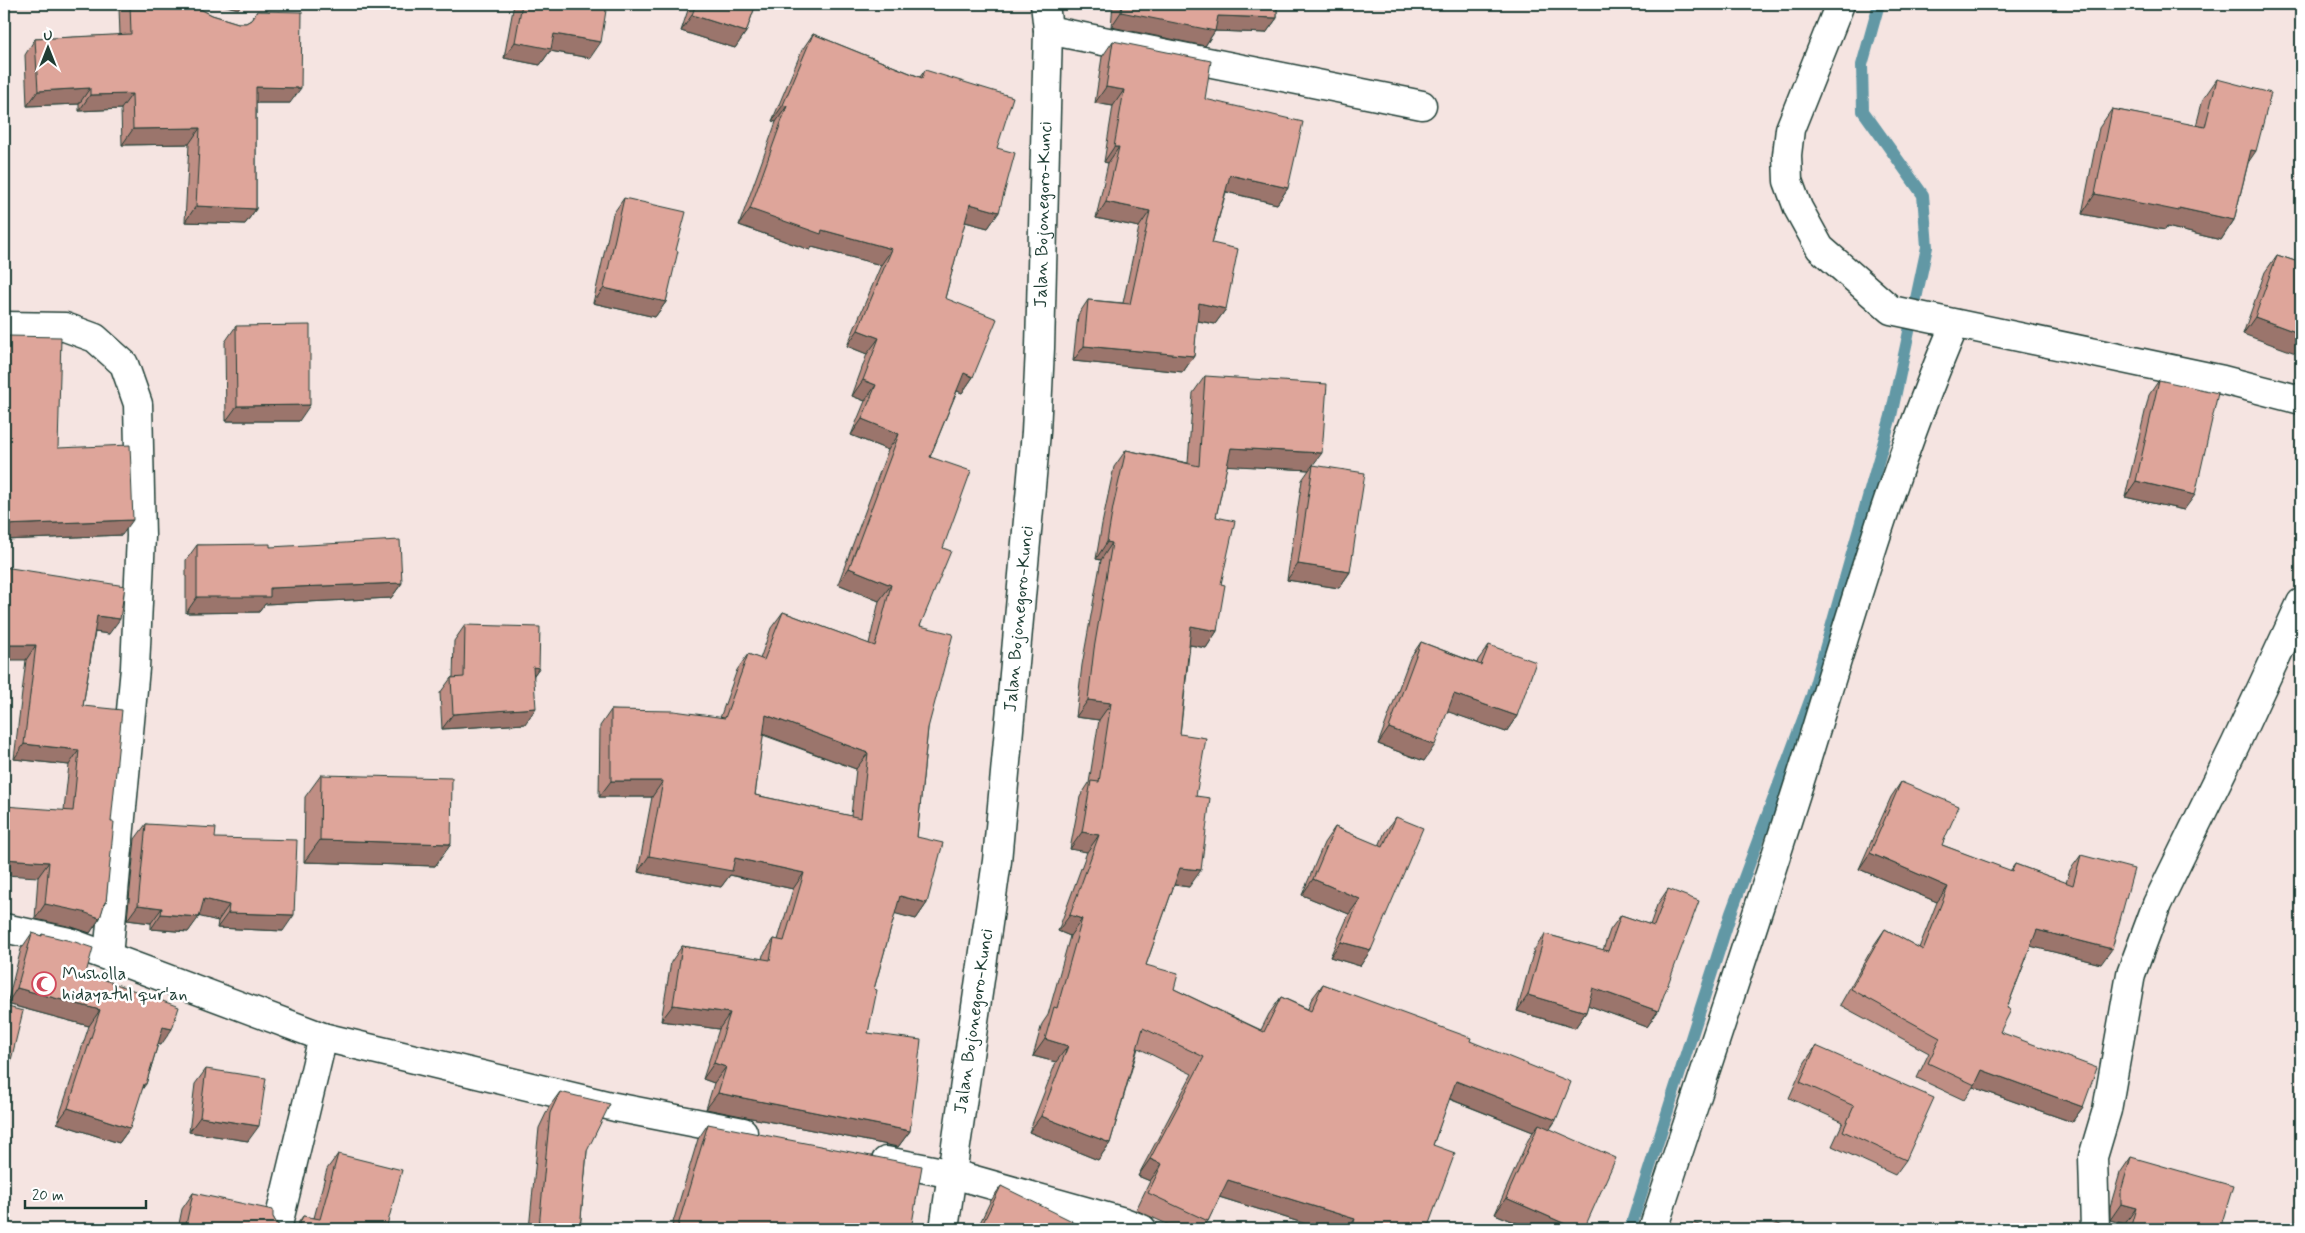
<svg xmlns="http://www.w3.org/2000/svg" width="2305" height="1233" font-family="Mynerve,sans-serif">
<rect width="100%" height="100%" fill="#f5e4e1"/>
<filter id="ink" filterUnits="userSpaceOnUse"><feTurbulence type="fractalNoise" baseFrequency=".02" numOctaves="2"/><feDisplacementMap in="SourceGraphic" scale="10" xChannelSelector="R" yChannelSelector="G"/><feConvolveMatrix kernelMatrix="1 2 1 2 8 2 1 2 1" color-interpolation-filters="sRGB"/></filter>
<g filter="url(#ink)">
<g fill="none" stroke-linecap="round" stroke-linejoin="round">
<path stroke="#6298a5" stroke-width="12" d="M1630,1229l101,-316 81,-218 79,-279 36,-169 -4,-52 -60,-84 -1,-46 17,-61"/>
<g stroke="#1f3d34" stroke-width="31">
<g id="minor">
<path d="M1840,4l-50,125 -3,26 1,26 10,27 22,40 71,62 332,70 78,20"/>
<path d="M1048,30l374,75"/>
<path d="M4,326l61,1 30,11 29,26 14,40 3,132 -6,132 -27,288"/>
<path d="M4,928l65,14 254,95 292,70 128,25"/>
<path d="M886,1161l67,13 171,48 18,7"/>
<path d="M277,1229l46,-192"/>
<path d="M1653,1229c50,-152 101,-303 149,-455 47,-151 90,-304 153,-450"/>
<path d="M2095,1229l-2,-72 14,-47 24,-136 26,-70 78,-159 66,-142"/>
</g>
</g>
<g stroke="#1f3d34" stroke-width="31">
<g id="secondary">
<path id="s1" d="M944,1229l53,-368 39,-429 4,-84 8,-318 -3,-26"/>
</g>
</g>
<use href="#minor" stroke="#fff" stroke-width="28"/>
<use href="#secondary" stroke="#fff" stroke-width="28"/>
</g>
<g fill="#bf8e84" stroke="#1f3d34" fill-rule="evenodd">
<path d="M122,4h68l22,11 26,8h8l5,-3 6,-9 33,92h-34v106l-11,15 -60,-2 4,-78 -67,1 -1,-36 -42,2v-7l-52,2 -2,-51 10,-16 85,-4 -1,-27z"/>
<path d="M514,4h93l-17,54 -40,-7 -10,14 -36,-7z"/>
<path d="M690,4h66l-10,28 -11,16 -54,-17z"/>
<path d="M1113,4h164v14l-11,15 -51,-2 -10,15 -94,-19z"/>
<path d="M813,34l107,43 5,-7 72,78 2,64 -11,16 -23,-6 -20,76 28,79 -11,16 -5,-2 -27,66 13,91 -23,78 8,102 -11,109 10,66 -11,16 -21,-6 -21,76 -6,44 42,98 -12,16 -192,-38 8,-26 -11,-4 16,-50 -58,-8 10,-59 11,-16 80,13 1,-4 11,-16 4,1 15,-51 -63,-14 -9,12 -83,-15 14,-75h-53l1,-71 11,-16 109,8 17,-48 11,-16 12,5 11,-31 12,-16 86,32 10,-43 -41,-17 50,-134 -37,-15 14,-34 -13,-5 15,-42 -20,-8 34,-81 -69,-18 -2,3 -71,-25 37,-103 -4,-1 30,-71zM763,735l93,34 -5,47 -96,-21z"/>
<path d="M1113,41l92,58 83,89 -11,16 -51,-12 -14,51 14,66 -11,15 -18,-3 -3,35 -11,16 -110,-11 5,-46 10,-15 35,3 16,-76 -43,-9 12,-55 -4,-1 9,-56 -18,-3 7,-46z"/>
<path d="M2217,79l31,84 -14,57 -13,20 -54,-13 -2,3 -83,-16 17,-86 13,-19 84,17 7,-27z"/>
<path d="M624,198l52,52 -10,52 -11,15 -62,-14 20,-89z"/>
<path d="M2277,255l24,8 -58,71 22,-62z"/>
<path d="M236,326l63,95h-73l-1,-79z"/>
<path d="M8,336l50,112 64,87 -118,5v-198z"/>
<path d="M1205,376l109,89 36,107 -11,16 -52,-8 15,-100 7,-10 -82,-5 -11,52 5,67 -4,47 -11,17 -16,-3 -10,89 16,62 -7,91 -15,-2 -28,80 28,24 87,41 8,-16 12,-17 27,12 3,-9 12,-16 147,57 86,79 -6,9 34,100h-53l-36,-15 33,-74 5,-8 -84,-33 -16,46 -6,84h-105l-103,-32 -11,24 -6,8h-24l-42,-19 14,-29 -12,-5 54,-102 -54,-26 -28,95 -12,17 -69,-28 27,-70 -23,-6 9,-32 6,-9 22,-79 -12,-5 29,-79 -17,-3 10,-52 9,-14 10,-63 -23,-3 6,-52 19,-105 -5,-1 6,-35 12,-57 12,-17 62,13 5,-70z"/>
<path d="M2159,380l25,130 -59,-13 24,-102z"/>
<path d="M197,545l73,2 132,36 -11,15 -126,6 -6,8 -73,1v-53z"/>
<path d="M4,567l105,67 -14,-2 -12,74 28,116 -5,80 -3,5 -3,11 -10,15 -18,-6 -37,-8 3,-42 26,-67 5,-45 -55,-6 12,-99z"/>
<path d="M465,625l74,43 -5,7 -9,49 -83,5 -2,-36 11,-15 2,-1 1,-36z"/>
<path d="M1421,642l56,21 1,-3 11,-15 28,71 -11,16 -59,-21 -23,50 -46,-17 32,-86z"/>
<path d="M321,775l130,69 -16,22 -131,-4 1,-65z"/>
<path d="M1901,782l41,63 68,26 5,-7 51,19 4,-13 11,-15 20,109 -70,-18 -24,62 -7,24 83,75 -11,15 -99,-35 -9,13 -47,-22 12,-25 -89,-48 34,-60 11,-16 34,19 18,-46 -78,-33 32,-72z"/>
<path d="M1396,817l-25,133 -11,16 -30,-9 19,-43 -47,-19 22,-52 11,-16 44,19 6,-14z"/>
<path d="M146,824l69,14 68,93 -66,-3 1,-7 -19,-5 -11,16 -37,-3v-6l-24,-3 8,-81z"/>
<path d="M1668,889l-10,122 -11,16 -59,-22 -2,7 -11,16 -58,-17 17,-61 11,-16 58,16 7,-20 11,-15 29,10 7,-20z"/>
<path d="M32,933l9,3 1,-2 44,39 75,72 -3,-1 -12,40 -5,7 -11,37 -11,15 -62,-20 32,-97 -82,-22 14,-55z"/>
<path d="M1816,1046l90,114 -11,15 -63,-29 11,-24 -54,-24 16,-36z"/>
<path d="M206,1069l42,72 -59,-9 6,-48z"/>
<path d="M560,1092l27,59 -7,78h-51l10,-101 10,-21z"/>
<path d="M708,1124l203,105h-240l27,-90z"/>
<path d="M338,1154l48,75h-208l4,-20 11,-16 80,24 4,7 8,5h7l4,-3 7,-10 11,2 13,-49z"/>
<path d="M2131,1157l89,72h-96l1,-5 -15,-4v-13l10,-34z"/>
<path d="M1001,1186l67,43h-91l13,-27z"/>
</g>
<g fill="#9b746c" stroke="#1f3d34">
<path d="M218,4h24l-4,5z"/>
<path d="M1121,12l97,4 59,2 -11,15 -51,-2 -10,15 -94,-19z"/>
<path d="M692,15l54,17 -11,16 -54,-17z"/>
<path d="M554,34l47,8 -11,16 -40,-7 -10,14 -36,-7 11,-16z"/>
<path d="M256,87l45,1 -11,15h-45z"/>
<path d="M1106,87l18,3 -11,16 -18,-3z"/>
<path d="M90,88l-11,16 -52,2 11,-15z"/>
<path d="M132,94l-11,15 -42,2 11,-16z"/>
<path d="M783,105l4,1 -11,16 -4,-1z"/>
<path d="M200,128l-11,16 -67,1 11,-16z"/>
<path d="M1114,147h5l-11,16 -4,-1z"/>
<path d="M2251,150l5,1 -13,19z"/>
<path d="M1230,175l58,13 -11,16 -58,-14z"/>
<path d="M2095,194l84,14 55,12 -13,20 -54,-13 -2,3 -83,-16z"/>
<path d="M1106,202l44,9 -11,16 -43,-9z"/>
<path d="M970,204l29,8 -11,16 -30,-8z"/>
<path d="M196,206l60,3 -11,15 -60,-2z"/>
<path d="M750,209l72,21 70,19 -11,16 -69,-18 -2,3 -71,-25z"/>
<path d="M604,288l62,14 -11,15 -62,-14z"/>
<path d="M1199,303l27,6 -11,15 -27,-5z"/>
<path d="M2255,317l46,17v21l-58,-21z"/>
<path d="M858,330l21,8 -12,16 -20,-8z"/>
<path d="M1084,346l110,10 -11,16 -110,-11z"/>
<path d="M964,373l9,4 -11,16 -9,-4z"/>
<path d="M863,380l13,5 -11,16 -13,-5z"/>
<path d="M310,405l-11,16h-73l11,-15z"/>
<path d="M862,419l37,15 -11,16 -37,-15z"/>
<path d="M1231,448l91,5 -13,17 -89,-5z"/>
<path d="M2136,481l59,14 -11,15 -59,-13z"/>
<path d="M133,520l-11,15 -118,5v-15z"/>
<path d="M1107,542l5,1 -11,17 -5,-1z"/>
<path d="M1298,564l52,8 -11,16 -52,-8z"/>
<path d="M849,568l42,17 -12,16 -41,-17z"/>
<path d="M402,583l-11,15 -126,6 -6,8 -73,1 11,-16 73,-9z"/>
<path d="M97,616l23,3 -11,15 -22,-3z"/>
<path d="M1191,626l26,5 -11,17 -26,-5z"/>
<path d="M4,645h32l-10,15h-22z"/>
<path d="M533,667l6,1 -11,15z"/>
<path d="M1454,694l63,22 -11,16 -63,-22z"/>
<path d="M1088,700l23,3 -12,17 -23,-3z"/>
<path d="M536,708l-11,16 -83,5 11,-15z"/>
<path d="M766,715l102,38 -12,16 -101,-38z"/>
<path d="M1389,728l46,17 -11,16 -46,-17z"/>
<path d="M24,744l55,6 -10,15 -55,-6z"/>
<path d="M611,781h52l-11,16h-53z"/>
<path d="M1082,832l17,3 -12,17 -17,-3z"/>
<path d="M320,840l131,4 -16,22 -131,-4z"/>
<path d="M1870,853l78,34 -11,15 -78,-33z"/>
<path d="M649,856l86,2 69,15 -11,16 -63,-14 -9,12 -83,-15z"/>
<path d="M4,859l45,3 -11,15 -34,-2z"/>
<path d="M1180,868l21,2 -12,17 -20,-3z"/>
<path d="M1313,879l47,20 -11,15 -47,-19z"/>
<path d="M900,896l27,7 -11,16 -27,-7z"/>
<path d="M204,899l25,6 -11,16 -25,-6z"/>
<path d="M106,902l-10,15 4,1 -10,15 -18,-6 -37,-8 10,-15z"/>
<path d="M138,905l24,3 -11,15 -24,-3z"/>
<path d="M228,913l66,2 -11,16 -66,-3z"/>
<path d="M161,914l38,3 -11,15 -37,-3z"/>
<path d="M1070,915l12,4 -12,17 -12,-5z"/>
<path d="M2037,930l75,19 -11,15 -75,-19z"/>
<path d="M1341,942l30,8 -11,16 -30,-9z"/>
<path d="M17,988l83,22 -11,16 -82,-22z"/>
<path d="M1593,988l65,23 -11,16 -65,-24z"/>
<path d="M1528,995l58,17 -11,16 -58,-17z"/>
<path d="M673,1005l57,8 -11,16 -58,-8z"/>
<path d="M163,1027l9,2 -11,16 -9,-2z"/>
<path d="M1045,1039l23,7 -12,16 -23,-6z"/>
<path d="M714,1063l12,4 -12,16 -11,-4z"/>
<path d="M1982,1070l101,37 -11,15 -99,-35z"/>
<path d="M1456,1081l100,39 -12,16 -5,-12 -6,8 -88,-35z"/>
<path d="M718,1093l192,38 -12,16 -192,-38z"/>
<path d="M68,1108l62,20 -11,15 -62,-20z"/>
<path d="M1041,1116l69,27 -12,17 -69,-28z"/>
<path d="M200,1117l59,9 -11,15 -59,-9z"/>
<path d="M1150,1159l12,5 -12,17 -12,-5z"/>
<path d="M1228,1180l127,39 -7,10h-26l-106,-33z"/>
<path d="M1506,1198l71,31h-46l-36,-15z"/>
<path d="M2121,1204l15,4 -11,16 -15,-4z"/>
<path d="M539,1227l26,2h-28z"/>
</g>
<g fill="#dea59a" stroke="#1f3d34" fill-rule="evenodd">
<path d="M130,4h60l22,11 26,8h8l7,-4 4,-8 45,1 -1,76 -45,-1v122l-60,-3 4,-78 -67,1 -1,-35 -42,1v-7l-52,3 -3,-52 96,-5z"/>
<path d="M522,4h85l-6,38 -47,-8 -3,15 -36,-7z"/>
<path d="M696,4h60l-10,28 -54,-17z"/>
<path d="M1122,4h155v14l-59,-2 -3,15 -94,-19z"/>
<path d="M813,34l109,44 3,-8 88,27 -16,51 18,5 -16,59 -29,-8 -25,94 52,21 -24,58 -9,-4 -34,84 41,14 -28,77 8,3 -31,75 33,8 -25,94 -11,109 26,6 -16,60 -27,-7 -26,93 3,1 -9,43 53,7 -11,91 -192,-38 8,-26 -12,-4 16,-50 -57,-8 9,-59 88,14 4,-21 10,2 20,-68 -69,-15 -3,13 -83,-15 14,-75h-52v-71l63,1 51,7 23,-64 16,6 19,-48 92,34 16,-61 -42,-17 50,-134 -37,-15 14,-34 -13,-5 16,-42 -21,-8 34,-81 -70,-19 -1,4 -71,-25 37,-103 -4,-1zM766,715l102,38 -7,65 -106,-23z"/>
<path d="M1113,41l98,20 -6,38 98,23 -15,66 -58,-13 -18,68 26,6 -12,60 -27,-6 -5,53 -110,-10 4,-46 42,4 20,-93 -44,-9 13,-55h-5l10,-57 -18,-3z"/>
<path d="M2217,79l54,14 -15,58 -5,-1 -17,70 -55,-12v3l-84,-17 17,-85 93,18z"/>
<path d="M624,198l62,14 -10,38 2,1 -12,51 -62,-14z"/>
<path d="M2277,255l24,8v71l-46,-17z"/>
<path d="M310,325v80l-73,1 -1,-80z"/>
<path d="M8,336l53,1 -3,111 72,-3 3,75 -129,5v-155h3z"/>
<path d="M1205,376l122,8 -5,69 -91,-5 -15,69 19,4 -14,63 4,1 -8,46 -26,-5 -11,108 26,4 -10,58 14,2 -9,72 -21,-2 -34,97 32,9 -4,15 90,43 17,-35 30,14 12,-27 148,54 -1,3 101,41 -15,38 -100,-39 -23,64 22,8 -28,76h-75l3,-10 -127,-39 -20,41 -60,-28 14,-29 -12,-5 54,-102 -61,-29 -33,115 -69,-27 27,-70 -23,-7 9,-32 3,1 25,-89 -12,-4 29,-80 -17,-3 9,-51 8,1 12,-79 -23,-3 6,-51 18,-106 -5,-1 6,-35 13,-57 73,16z"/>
<path d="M2159,380l59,13 -23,102 -59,-14z"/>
<path d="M1313,465l52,8 -15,99 -52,-8z"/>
<path d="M400,540l2,43 -132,5v9h-73v-52l73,-1v3z"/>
<path d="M4,567l121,19 -5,33 -23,-3 -14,90 39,4 -11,112h3l-8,80h-1l-5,16 -17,-6 -38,-8 4,-42 -45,-3v-53l69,5 6,-61 -55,-6 12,-99h-32z"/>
<path d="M465,625l75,2 -1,41 -6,-1 3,41 -83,6 -2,-36 13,-1z"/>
<path d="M1421,642l60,23 8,-20 47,17 -19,54 -63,-22 -19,51 -46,-17z"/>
<path d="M321,775l131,3 -1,66 -131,-4z"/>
<path d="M1901,782l58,24 -17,39 70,26 3,-7 58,21 8,-30 53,14 -22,80 -75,-19 -30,78 4,2 -11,22 97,36 -14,39 -101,-37 -7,15 -47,-22 12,-25 -89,-49 34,-60 38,21 25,-63 -78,-34z"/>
<path d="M1396,817l27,11 -52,122 -30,-8 19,-43 -47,-20 22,-52 48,20z"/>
<path d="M146,824l70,4 -1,10 82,2 -3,75 -66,-2 1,-8 -25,-6 -5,18 -38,-3 1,-6 -24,-3z"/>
<path d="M1668,889l31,12 -41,110 -65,-23 -7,24 -58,-17 17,-61 63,17 13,-36 33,11z"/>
<path d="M32,933l10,3v-2l33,8 18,6 -7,25 93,34 -7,22 -9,-2 -17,57h-2l-14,44 -62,-20 32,-98 -83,-22z"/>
<path d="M4,1006l19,5 -19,78z"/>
<path d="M1816,1046l118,52 -28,62 -63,-29 11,-25 -54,-24z"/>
<path d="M206,1069l60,9 -7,48 -59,-9z"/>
<path d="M560,1092l50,12 -23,47 -7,78h-15l-26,-2 11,-114z"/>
<path d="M708,1124l214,42 -11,63h-234z"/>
<path d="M1539,1124l77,34 -32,71h-7l-71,-31z"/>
<path d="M338,1154l64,16 -16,59h-201l8,-36 80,17v7l4,7 8,5h7l7,-4 4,-9 17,3z"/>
<path d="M2131,1157l102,29 -13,43h-90l6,-21 -15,-4v-13z"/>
<path d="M1001,1186l71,35 -4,8h-88z"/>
<path d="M1693,1223l17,6h-19z"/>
<path d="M1776,1223l13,6h-16z"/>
</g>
</g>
<defs>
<g id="mosque-ring" transform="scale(1.25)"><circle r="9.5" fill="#fff" stroke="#d1495b" stroke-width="1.5"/><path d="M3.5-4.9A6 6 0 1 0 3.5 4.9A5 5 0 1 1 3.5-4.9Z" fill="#d1495b"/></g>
</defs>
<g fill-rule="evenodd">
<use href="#mosque-ring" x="44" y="984"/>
</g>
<g text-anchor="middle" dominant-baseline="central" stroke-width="5" stroke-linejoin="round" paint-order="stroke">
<g font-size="18" fill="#1f3d34" stroke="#fff">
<text stroke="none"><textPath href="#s1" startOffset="1020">Jalan Bojonegoro-Kunci</textPath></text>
<text stroke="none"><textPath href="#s1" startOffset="615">Jalan Bojonegoro-Kunci</textPath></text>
<text stroke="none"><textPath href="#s1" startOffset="210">Jalan Bojonegoro-Kunci</textPath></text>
</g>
<g font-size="18" fill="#1f3d34" stroke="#fff" text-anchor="start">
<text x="62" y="974">Musholla<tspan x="62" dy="21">hidayatul qur'an</tspan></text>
</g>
</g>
<rect width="2305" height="1233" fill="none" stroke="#fff" stroke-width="20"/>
<rect x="10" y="10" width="2285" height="1213" fill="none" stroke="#1f3d34" stroke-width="2" filter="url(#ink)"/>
<g transform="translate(48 48)" stroke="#ffffff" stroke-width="4" paint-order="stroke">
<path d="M0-4L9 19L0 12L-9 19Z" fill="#1f3d34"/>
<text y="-8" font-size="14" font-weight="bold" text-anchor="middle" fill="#1f3d34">U</text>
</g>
<path d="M25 1200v8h121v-8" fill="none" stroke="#1f3d34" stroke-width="2.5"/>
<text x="32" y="1200" font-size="15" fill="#1f3d34" stroke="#ffffff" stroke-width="4" paint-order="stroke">20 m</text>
</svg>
